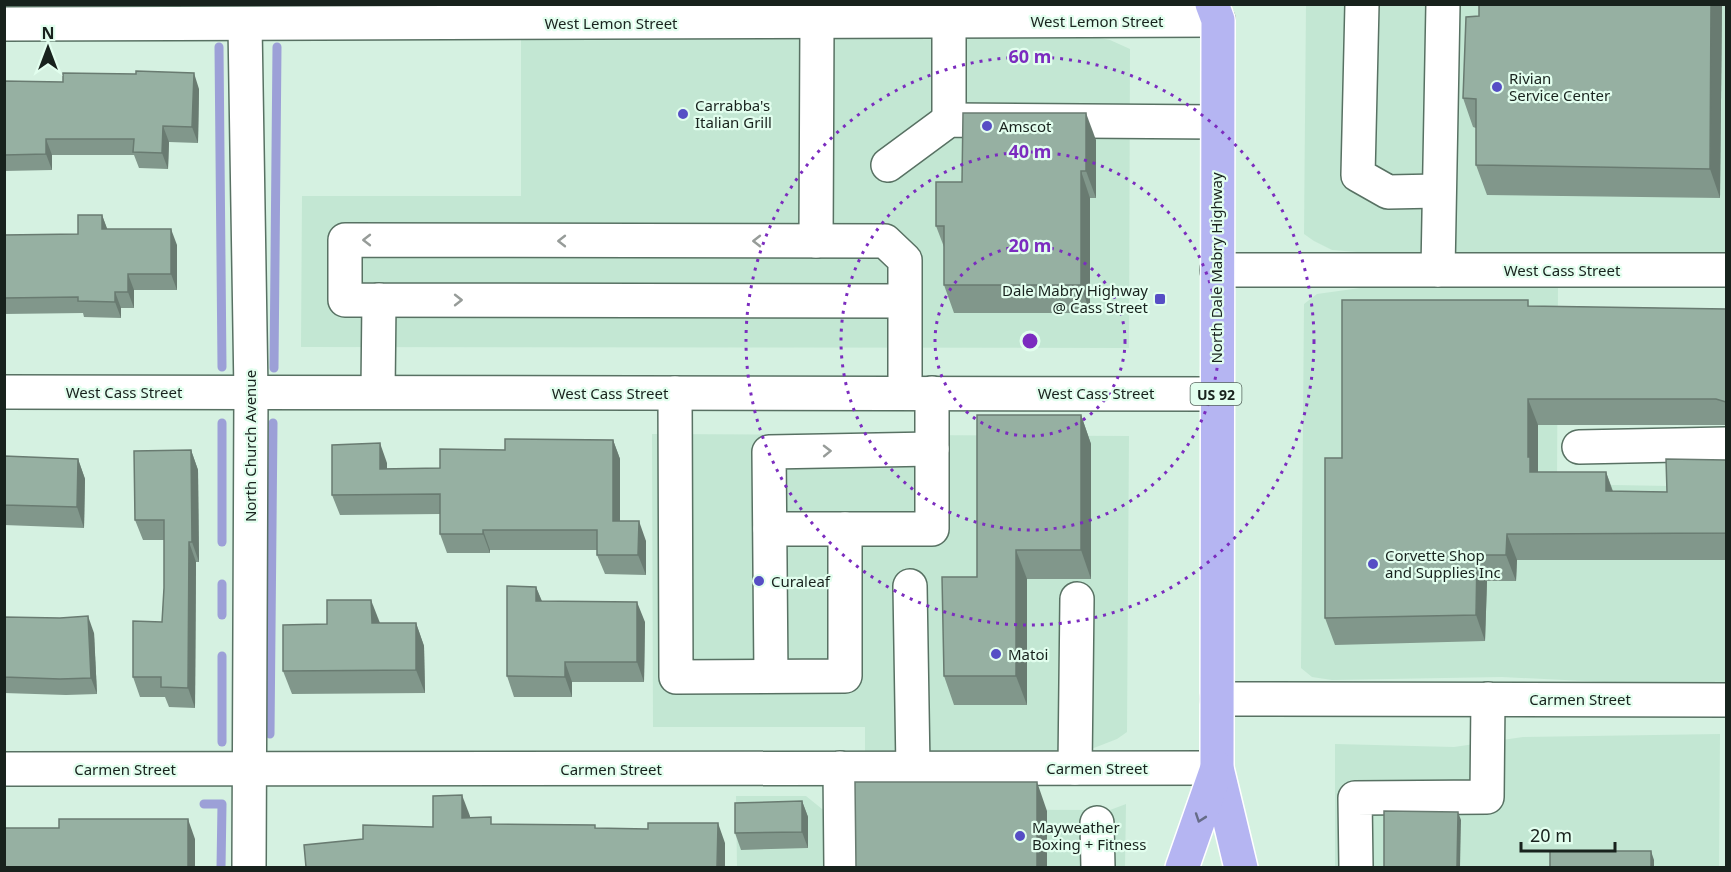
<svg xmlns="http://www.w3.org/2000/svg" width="1731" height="872" font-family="'Noto Sans',sans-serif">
<rect width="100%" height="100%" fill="#d5f1e1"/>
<g fill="#c3e7d3">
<path d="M578,4l470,1 -470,2z"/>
<path d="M1306,5h420v249l-356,-1 -38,-3 -18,-9 -10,-7z"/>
<path d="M521,32l562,3 27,5 20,9 -1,299 -828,-1 1,-151h219z"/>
<path d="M1389,284h169l-1,200 169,3v201l-224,-11 -170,3 -20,-3 -11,-9 3,-364 13,-10z"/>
<path d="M652,434l477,2 -2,296 -10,7 -36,14 -216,1v-27h-212z"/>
<path d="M1720,734l-1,133h-384v-123l119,3 69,-10z"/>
<path d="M736,796h70l16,13 288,1 16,-6 -1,63h-388z"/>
</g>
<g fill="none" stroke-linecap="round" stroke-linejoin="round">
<g stroke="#9ca0d7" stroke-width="9">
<path d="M219,47l3,320"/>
<path d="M274,368l3,-321"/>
<path d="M222,423v119"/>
<path d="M222,584v31"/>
<path d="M222,656v86"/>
<path d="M270,734l3,-311"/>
<path d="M204,804h18l-1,64"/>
</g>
<g stroke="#587163" stroke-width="36">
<g id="minor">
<path d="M1362,4l-4,171 30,17 50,-1"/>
<path d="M949,21v99"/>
<path d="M4,24l1214,-4"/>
<path d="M245,25l6,367 -2,476"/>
<path d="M888,165l61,-45 268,2"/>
<path d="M816,241l1,-219"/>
<path d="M1217,270h509"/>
<path d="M1438,270l5,-266"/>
<path d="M905,301l-560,-1v-60l540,1 20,19v133"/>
<path d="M4,392l1212,2"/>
<path d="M378,392l1,-92"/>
<path d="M675,393l1,284 169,-1v-147"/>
<path d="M1579,447l147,-3"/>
<path d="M770,529h162v-136"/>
<path d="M910,586l3,182"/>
<path d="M771,676l-2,-224 163,-3"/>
<path d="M1217,699l509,1"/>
<path d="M840,768l1,100"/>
<path d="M1075,768l2,-169"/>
<path d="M4,769l1213,-1"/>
<path d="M1097,823l1,45"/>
<path d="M1356,868l-1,-70 132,-1 1,-98"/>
</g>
</g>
<g stroke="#fff" stroke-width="36">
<g id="major">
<path d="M1212,4l6,16 -1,748 24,100"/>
<path d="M1182,868l35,-100"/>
</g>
</g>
<use href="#minor" stroke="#fff" stroke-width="33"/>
<use href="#major" stroke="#b5b5f2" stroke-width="33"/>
</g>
<g fill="#81978b">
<path d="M1722,4l-2,194 -233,-3 -11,-30v-37l-3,-1 -10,-29z"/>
<path d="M4,81l195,8 -1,54 -29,-1 -1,27 -29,-1 -5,-13h-82v15l-48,1z"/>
<path d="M1096,140v58h-6v115h-136l-10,-28v-38l-8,-21z"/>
<path d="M102,215l5,14 70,16v45h-43v18h-13v10l-37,-1 -1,-4 -79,1v-79l74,-1z"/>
<path d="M1530,306l196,3v116h-188v47h68l7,19 54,1 59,-32v100h-209l-1,21h-29l-2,60 -150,4 -10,-27 17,-160z"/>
<path d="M1081,415l10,29v135h-64v126h-73l-10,-29 33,-99z"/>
<path d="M613,440l7,19v62l26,20v34l-41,-1 -8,-19v-5h-107v3h-43l-7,-19v-20l-100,1 -8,-20 55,-32v6l53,-1 65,-18z"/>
<path d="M191,450l7,20 1,92h-3l-1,146 -26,-1 -4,-10h-25l-7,-20 29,-55 2,-34v-48h-21l-8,-20z"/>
<path d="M4,456l74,3 7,20 -1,49 -80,-3z"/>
<path d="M536,587l6,14 103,21 -1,60h-72v15h-58l-7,-21z"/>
<path d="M4,617l90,16 3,61 -31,1 -62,-2z"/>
<path d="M380,623h36l8,23 1,47 -133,1 -9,-23z"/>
<path d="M802,801l6,16v31l-67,2 -6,-17z"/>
</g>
<g fill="#697b71">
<path d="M1711,4h11l-2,194 -10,-29z"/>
<path d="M194,73l5,16 -1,54 -6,-16z"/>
<path d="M1086,113l10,27v58l-10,-27z"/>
<path d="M163,126l6,16 -1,27 -6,-16z"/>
<path d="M46,139l6,16v15l-6,-16z"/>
<path d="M1081,171l9,27v115l-9,-28z"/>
<path d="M102,215l6,16 -6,-2z"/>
<path d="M171,229l6,16v45l-6,-16z"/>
<path d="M128,274l6,16v18l-6,-16z"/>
<path d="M115,292l6,16v10l-6,-16z"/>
<path d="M1528,399l10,26v53l-8,-6 -2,-15z"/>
<path d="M1081,415l10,29v135l-10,-29z"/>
<path d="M613,440l7,19v81l-7,-19z"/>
<path d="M380,443l7,20v26l-7,-20z"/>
<path d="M191,450l7,20 1,92 -7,-20z"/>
<path d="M78,459l7,20 -1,49 -7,-21z"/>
<path d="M1606,472l9,27 -9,-8z"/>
<path d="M639,521l7,20v34l-8,-20z"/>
<path d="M483,530l7,20v3l-7,-19z"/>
<path d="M1507,534l10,26 -1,21 -10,-26z"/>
<path d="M189,542l7,20 -1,146 -7,-20z"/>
<path d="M1016,550l11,29v126l-11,-29z"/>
<path d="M1477,555l10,26 -2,60 -9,-26z"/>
<path d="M536,587l8,20 -8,-6z"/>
<path d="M371,600l9,23h-8z"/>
<path d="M637,602l8,20 -1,60 -7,-20z"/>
<path d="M88,616l6,17 3,61 -6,-16z"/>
<path d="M416,623l8,23 1,47 -9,-23z"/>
<path d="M565,662l7,20v15l-7,-20z"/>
<path d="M1037,782l10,29v56h-10z"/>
<path d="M462,795l8,21v23l-8,-21z"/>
<path d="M802,801l6,16v31l-6,-16z"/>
<path d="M1458,812l3,8 -1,47h-3z"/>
<path d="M188,819l7,20v28h-7z"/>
<path d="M718,823l7,20v24h-8z"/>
<path d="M1651,851l3,9v7h-3z"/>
</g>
<g fill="#96b0a2" stroke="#697b71" stroke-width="1.5">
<path d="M1479,4h232l-1,165 -234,-4v-66l-13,-1 3,-81 13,-1z"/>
<path d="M136,71l58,2 -2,54 -29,-1 -1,27 -29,-1 1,-13h-88v15l-42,1v-74l59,1v-9l73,1z"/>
<path d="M963,113h123v58h-5v114h-137v-59h-8v-44h26z"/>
<path d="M78,215h24v14h69v45h-43v18h-13v10l-37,-1v-4l-74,1v-63l74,-1z"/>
<path d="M1342,300h186v6l198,3v93l-10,-3h-188v58h2v15h76v19l61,1 -1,-33 60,1v73l-219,1 -1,21h-29l-1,60 -151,3v-160h17z"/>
<path d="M977,415h104v135h-65v126h-72l-2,-99h35z"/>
<path d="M505,439l108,1v81h26l-1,34h-41v-25h-114v4h-43v-40l-108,1v-50l48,-2v26l60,-1v-19l65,1z"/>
<path d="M191,450l1,92h-3l-1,146 -27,-1v-10h-28v-56l29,1 2,-34v-68h-29l-1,-69z"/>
<path d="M4,456l74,3 -1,48 -73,-2z"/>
<path d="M507,586l29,1v14l101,1v60h-72v15l-58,-1z"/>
<path d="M327,600h44l1,23h44v47l-133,1v-46l44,-1z"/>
<path d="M88,616l3,62 -31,1 -56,-2v-60l56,1z"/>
<path d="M855,782h182v85h-181z"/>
<path d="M462,795v23l29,-1v7l104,1v3l53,1v-6h70l-1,44h-411l-2,-22 59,-6v-14l70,2v-31z"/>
<path d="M802,801v31l-67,1v-30z"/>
<path d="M1384,811l74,1 -1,55h-73z"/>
<path d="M59,819h129v48h-184v-39h55z"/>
<rect x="1550" y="851" width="101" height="16"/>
</g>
<defs><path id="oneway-chevron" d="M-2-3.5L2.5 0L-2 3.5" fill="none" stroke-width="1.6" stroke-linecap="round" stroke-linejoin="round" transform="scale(1.5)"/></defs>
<g stroke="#979c99">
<use href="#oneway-chevron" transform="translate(367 240) rotate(-180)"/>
<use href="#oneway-chevron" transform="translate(562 241) rotate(-180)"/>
<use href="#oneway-chevron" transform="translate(757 241) rotate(-180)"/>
<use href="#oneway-chevron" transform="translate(458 300)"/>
<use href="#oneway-chevron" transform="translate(827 451) rotate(-1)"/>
</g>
<use stroke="#666c88" href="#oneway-chevron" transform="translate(1200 818) rotate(109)"/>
<g fill="none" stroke="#7b2cbf" stroke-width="3" stroke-dasharray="3 6">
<circle cx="1030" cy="341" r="95"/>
<circle cx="1030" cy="341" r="189"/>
<circle cx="1030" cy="341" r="284"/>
</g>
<g fill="#564ec5" stroke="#e2feee" stroke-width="2">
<circle cx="1497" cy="87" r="6"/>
<circle cx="683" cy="114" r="6"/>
<circle cx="987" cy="126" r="6"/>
<rect x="1154" y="293" width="12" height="12" rx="3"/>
<circle cx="1373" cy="564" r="6"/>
<circle cx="759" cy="581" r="6"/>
<circle cx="996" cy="654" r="6"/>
<circle cx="1020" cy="836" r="6"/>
</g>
<g text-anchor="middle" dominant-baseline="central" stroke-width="4.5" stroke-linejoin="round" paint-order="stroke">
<rect fill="#e2feee" stroke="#55645c" stroke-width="1.5" x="1190.5" y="383" width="51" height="22" rx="4.5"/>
<g font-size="14" font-weight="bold" fill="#18221d">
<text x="1216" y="394">US 92</text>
</g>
<g font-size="15" fill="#18221d" stroke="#e2feee">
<text x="1097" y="21">West Lemon Street</text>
<text x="611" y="23">West Lemon Street</text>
<text transform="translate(1216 268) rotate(-90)">North Dale Mabry Highway</text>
<text x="1562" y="270">West Cass Street</text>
<text x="124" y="392">West Cass Street</text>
<text x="610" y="393">West Cass Street</text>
<text x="1096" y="393">West Cass Street</text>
<text transform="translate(250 446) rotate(-90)">North Church Avenue</text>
<text x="1580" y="699">Carmen Street</text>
<text x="1097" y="768">Carmen Street</text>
<text x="125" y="769">Carmen Street</text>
<text x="611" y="769">Carmen Street</text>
</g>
<g font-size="15" fill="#18221d" stroke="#e2feee" text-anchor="start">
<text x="1509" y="78">Rivian<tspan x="1509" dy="17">Service Center</tspan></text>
<text x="695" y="105">Carrabba's<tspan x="695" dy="17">Italian Grill</tspan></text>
<text x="999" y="126">Amscot</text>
<text x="1148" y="290" text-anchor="end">Dale Mabry Highway<tspan x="1148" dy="17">@ Cass Street</tspan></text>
<text x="1385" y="555">Corvette Shop<tspan x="1385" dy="17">and Supplies Inc</tspan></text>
<text x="771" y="581">Curaleaf</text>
<text x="1008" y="654">Matoi</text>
<text x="1032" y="827">Mayweather<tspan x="1032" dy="17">Boxing + Fitness</tspan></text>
</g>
</g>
<circle cx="1030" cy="341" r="9" fill="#7b2cbf" stroke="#e2feee" stroke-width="3"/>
<g font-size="18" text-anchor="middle" font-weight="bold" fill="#7b2cbf" stroke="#e2feee" stroke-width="4.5" stroke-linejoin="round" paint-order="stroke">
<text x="1030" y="63">60 m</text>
<text x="1030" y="158">40 m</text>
<text x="1030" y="252">20 m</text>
</g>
<rect width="1731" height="872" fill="none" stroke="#18221d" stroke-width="12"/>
<g transform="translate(48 48)" stroke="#e2feee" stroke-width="4.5" paint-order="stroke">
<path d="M0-4.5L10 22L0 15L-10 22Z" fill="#18221d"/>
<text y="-9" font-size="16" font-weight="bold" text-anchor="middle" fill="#18221d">N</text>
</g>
<path d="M1521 842v9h94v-9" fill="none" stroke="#18221d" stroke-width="3"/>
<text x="1530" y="842" font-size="18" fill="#18221d" stroke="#e2feee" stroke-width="4.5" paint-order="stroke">20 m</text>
</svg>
